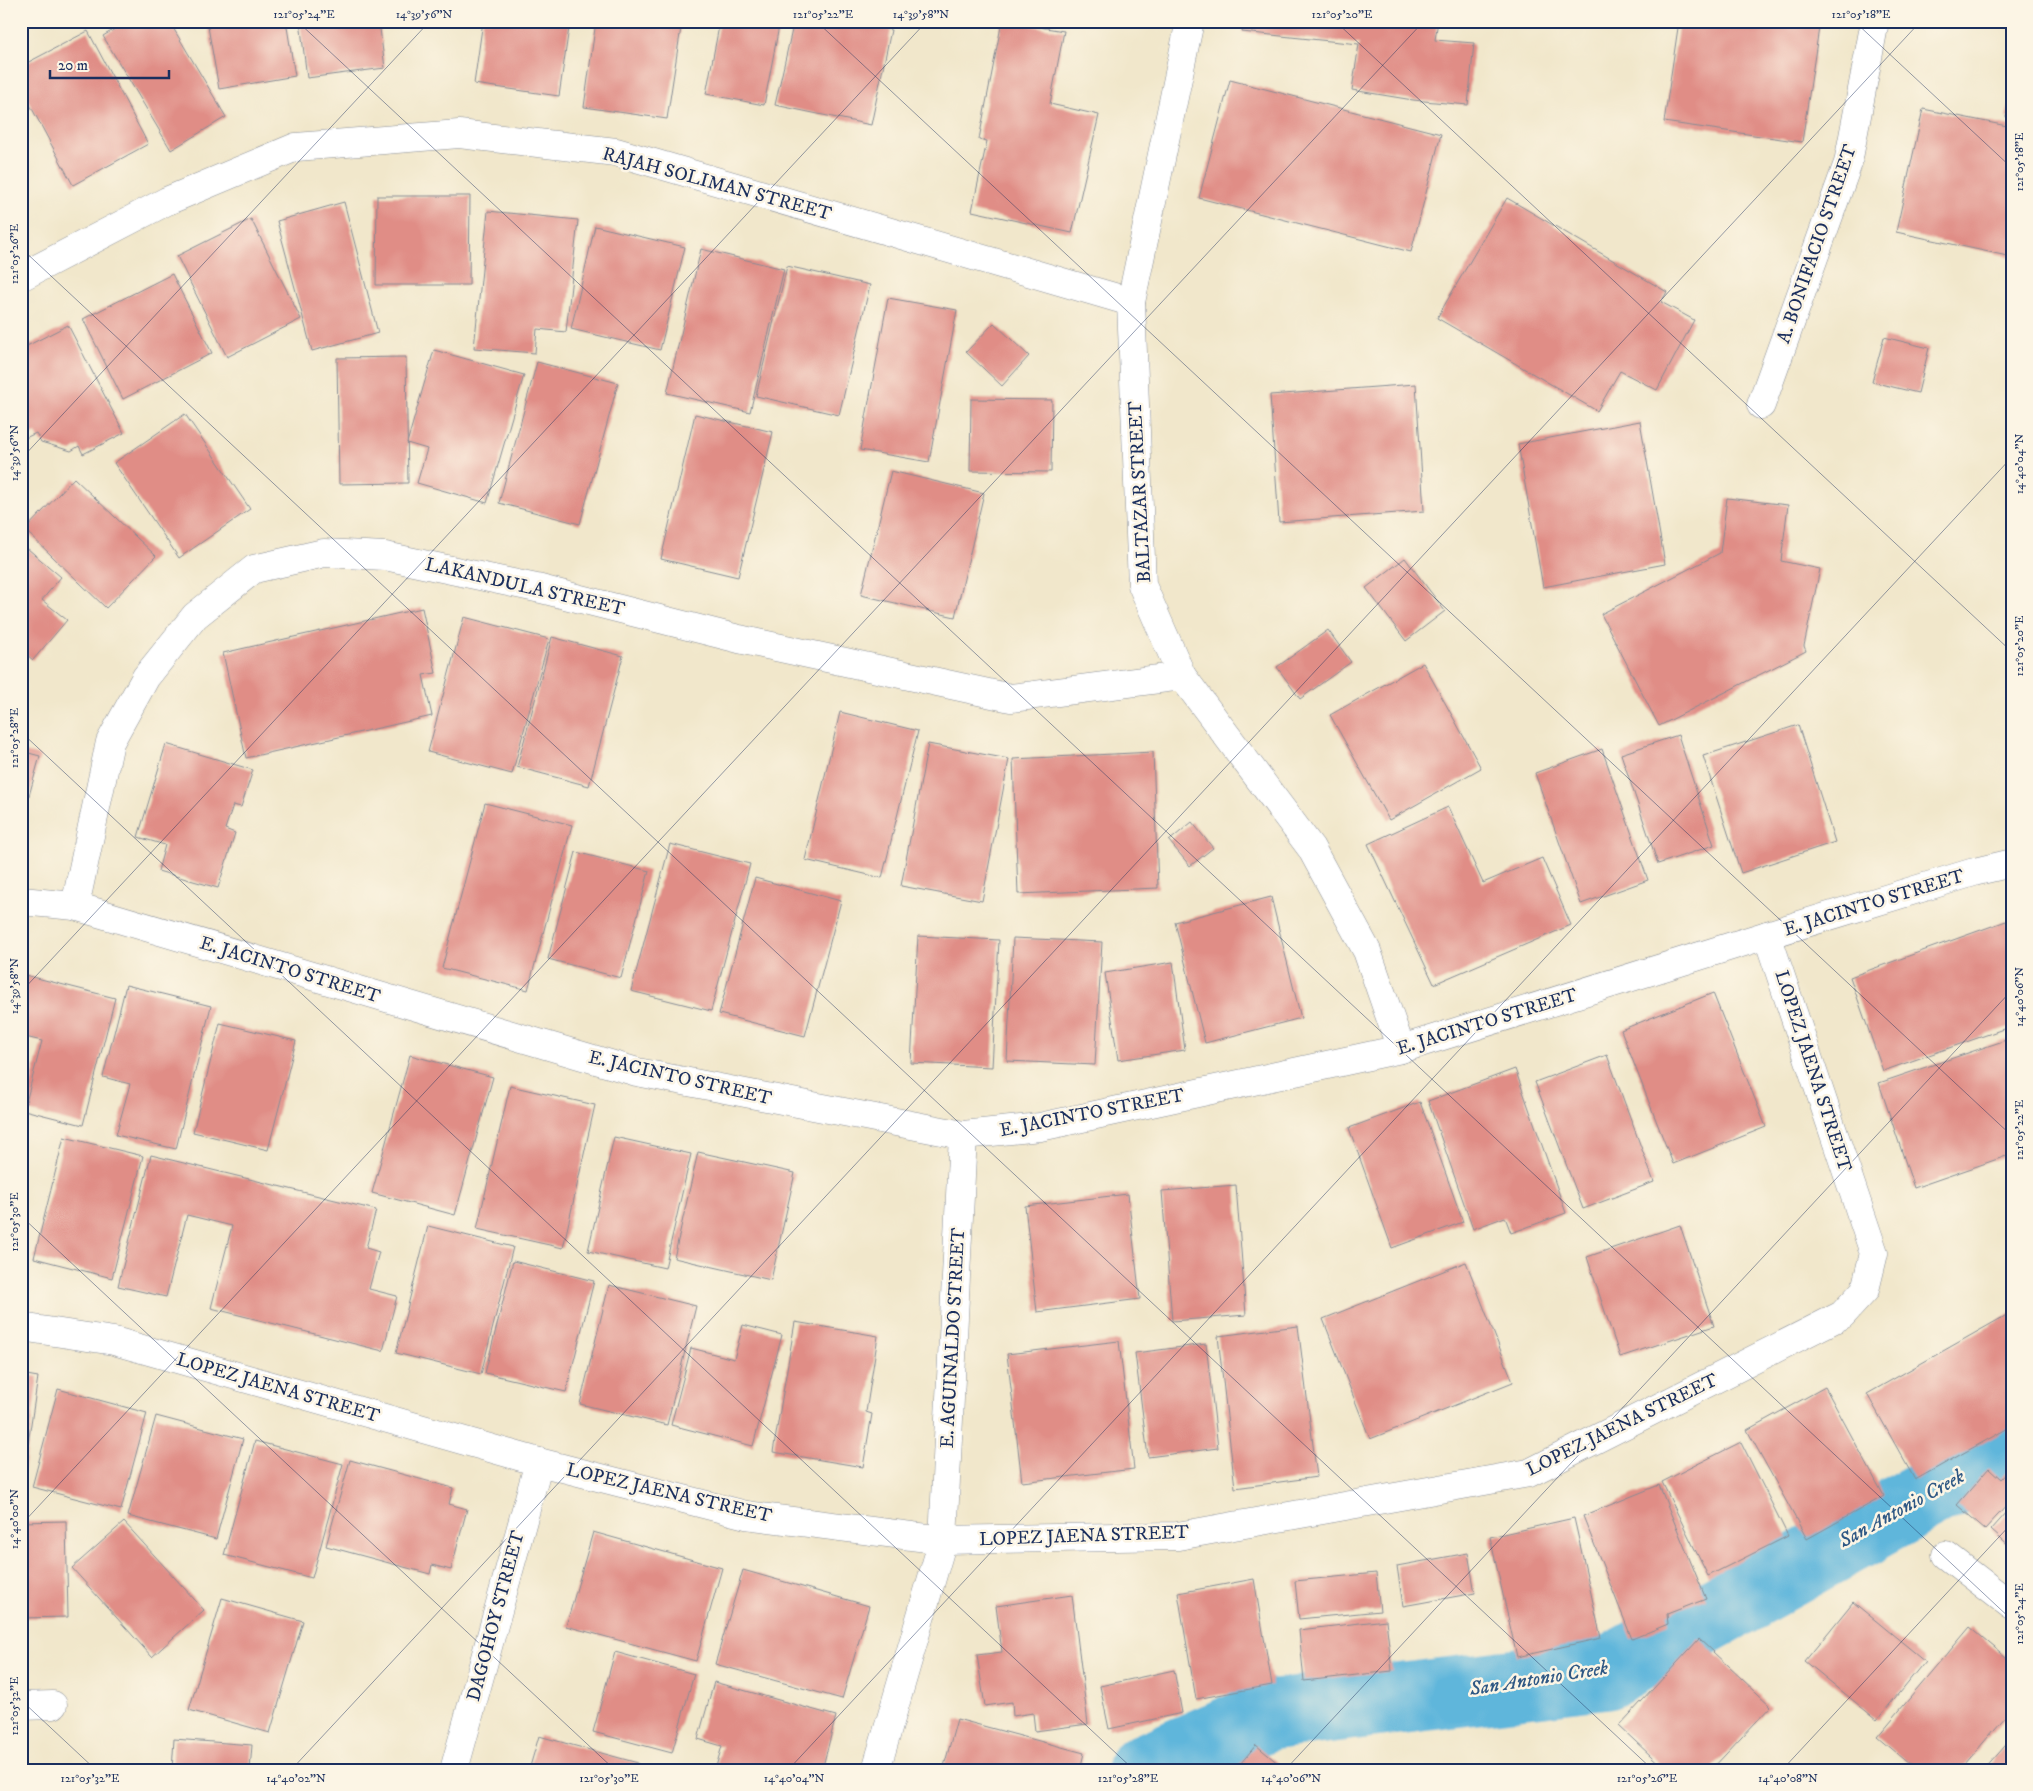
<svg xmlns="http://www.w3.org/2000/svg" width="2033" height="1791" font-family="'IM FELL DW Pica',serif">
<rect width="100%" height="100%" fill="#fcf5e5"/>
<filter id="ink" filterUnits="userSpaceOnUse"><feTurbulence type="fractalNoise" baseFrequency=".02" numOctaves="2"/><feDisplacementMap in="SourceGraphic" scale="10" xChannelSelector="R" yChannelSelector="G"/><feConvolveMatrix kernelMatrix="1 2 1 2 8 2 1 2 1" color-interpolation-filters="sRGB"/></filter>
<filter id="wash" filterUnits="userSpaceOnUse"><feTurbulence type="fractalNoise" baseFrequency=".0096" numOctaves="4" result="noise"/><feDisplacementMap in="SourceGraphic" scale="20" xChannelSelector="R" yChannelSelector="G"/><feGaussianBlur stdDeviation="1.12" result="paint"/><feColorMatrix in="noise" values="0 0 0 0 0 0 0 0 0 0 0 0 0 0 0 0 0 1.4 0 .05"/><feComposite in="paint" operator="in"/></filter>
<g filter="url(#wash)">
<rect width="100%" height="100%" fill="#f1e7cb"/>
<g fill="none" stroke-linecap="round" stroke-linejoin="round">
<path stroke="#5eb6db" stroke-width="71" d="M1142,1770l126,-55 339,-42 405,-225"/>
</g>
<g id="blocks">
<g fill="#e08d86">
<path d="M128,21h41l57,96 -55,33 -68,-114z"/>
<path d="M207,21h79l9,55 -76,13z"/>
<path d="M300,21h79l6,47 -78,10z"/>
<path d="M483,21h87l-11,75 -85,-12z"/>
<path d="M596,21h86l-15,98 -83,-12z"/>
<path d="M720,21h60l-16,84 -58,-11z"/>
<path d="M794,21h57l40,9 -20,95 -96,-20z"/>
<path d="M1002,21l62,10 -14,73 49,11 -27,118 -100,-22 15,-70 -8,-2z"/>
<path d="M1243,21h195l-3,19 39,3 -6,62 -55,-5 -61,-10 7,-46 -117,-12z"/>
<path d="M1679,21h141l-18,121 -138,-20z"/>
<path d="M88,31l60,113 -75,41 -52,-97v-22z"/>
<path d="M1230,80l211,54 -30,118 -212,-54z"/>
<path d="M2012,97v21l-6,-1z"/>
<path d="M1923,109l89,18v130l-116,-25z"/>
<path d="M377,196h93l-1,89h-93z"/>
<path d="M1507,198l160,94 -6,10 33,18 -37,70 -37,-19 -23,40 -160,-93z"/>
<path d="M344,202l34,131 -66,18 -35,-130z"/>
<path d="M488,211l90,9 -12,112 -29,-3 -2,24 -61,-5z"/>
<path d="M251,219l50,100 -74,38 -50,-101z"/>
<path d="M595,226l90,21 -25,103 -89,-21z"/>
<path d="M701,249l83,20 -34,143 -83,-19z"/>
<path d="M787,266l83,19 -31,130 -83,-19z"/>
<path d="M172,274l40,79 -89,46 -40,-80z"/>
<path d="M888,298l69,12 -28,152 -69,-12z"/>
<path d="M994,323l35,33 -27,30 -36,-34z"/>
<path d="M68,325l56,108 -41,21 -4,-8 -8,5 -30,-9 -5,-9 -15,7v-91z"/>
<path d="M1884,337l45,11 -11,45 -46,-11z"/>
<path d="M434,350l90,25 -37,128 -70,-20 10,-34 -20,-6z"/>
<path d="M406,357l2,126 -69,1 -2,-126z"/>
<path d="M537,362l81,21 -38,141 -81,-21z"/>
<path d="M1416,384l8,127 -145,11 -9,-127z"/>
<path d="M971,399l81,1 -1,72 -81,-1z"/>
<path d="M185,414l65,95 -71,49 -65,-95z"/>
<path d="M695,414l78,18 -35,145 -77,-18z"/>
<path d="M1640,421l25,143 -122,23 -25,-143z"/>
<path d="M891,471l93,22 -29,124 -94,-22z"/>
<path d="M74,478l82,78 -50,52 -81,-78z"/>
<path d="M21,479l5,7 -5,3z"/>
<path d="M1727,498l61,7 -7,56 39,8 -16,77 2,5 -147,75 -58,-112 119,-61z"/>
<path d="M21,543l40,34 -19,23 25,20 -34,40 -12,-10z"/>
<path d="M1405,558l40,53 -39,30 -40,-53z"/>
<path d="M422,608l14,65 -13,2 9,41 -186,42 -23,-105z"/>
<path d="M464,617l85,22 -37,135 -84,-22z"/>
<path d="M1328,630l23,32 -51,37 -23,-32z"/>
<path d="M552,637l71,19 -34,130 -72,-19z"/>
<path d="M1423,663l58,105 -92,52 -59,-105z"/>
<path d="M840,712l78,19 -36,147 -77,-18z"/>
<path d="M1798,725l37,117 -94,31 -38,-117z"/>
<path d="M1678,735l36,110 -56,19 -37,-110z"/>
<path d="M166,744l87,26 -12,37 -8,-2 -8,24 10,4 -17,55 -60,-17 7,-26 -27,-8z"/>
<path d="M928,744l81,15 -27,142 -81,-15z"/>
<path d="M1602,749l46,131 -67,24 -46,-131z"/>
<path d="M21,751l19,5 -18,65h-1z"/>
<path d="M1153,752l5,136 -140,6 -5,-135z"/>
<path d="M485,803l87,22 -44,165 -86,-22z"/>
<path d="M1448,807l35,76 59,-25 29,67 -137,59 -66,-140z"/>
<path d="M1192,822l21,26 -23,18 -21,-25z"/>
<path d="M670,844l80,20 -39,147 -80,-20z"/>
<path d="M576,852l73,19 -28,107 -73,-19z"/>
<path d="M755,878l86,23 -36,135 -86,-22z"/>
<path d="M1271,897l30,121 -96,25 -30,-121z"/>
<path d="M2006,921l6,15v90l-129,45 -33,-94z"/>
<path d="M918,936l81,4 -7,127 -81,-4z"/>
<path d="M1013,938l89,4 -7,123 -88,-4z"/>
<path d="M1173,962l12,88 -67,10 -13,-87z"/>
<path d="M25,975l90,23 -32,127 -59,-15 18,-69 -21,-5v-48z"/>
<path d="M126,985l85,21 -35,143 -60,-14 14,-51 -27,-7z"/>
<path d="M1713,993l53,134 -93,37 -52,-134z"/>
<path d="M220,1023l76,18 -28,109 -75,-18z"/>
<path d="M2012,1038v116l-98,34 -35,-105z"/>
<path d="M410,1055l83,22 -38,138 -83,-22z"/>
<path d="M1607,1055l47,127 -71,27 -48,-127z"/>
<path d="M1515,1069l51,144 -55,20 -6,-16 -32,12 -45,-128z"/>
<path d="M510,1086l85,19 -32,143 -86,-19z"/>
<path d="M1420,1102l43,120 -71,26 -43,-120z"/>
<path d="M64,1137l79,19 -31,122 -78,-20z"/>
<path d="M614,1137l77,17 -26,114 -77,-17z"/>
<path d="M698,1152l97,21 -24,107 -97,-22z"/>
<path d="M151,1155l225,55 -10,38 13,4 -10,37 28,7 -14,55 -172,-43 21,-82 -45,-11 -21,82 -48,-11z"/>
<path d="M1236,1185l10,130 -74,6 -10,-130z"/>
<path d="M1128,1194l12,105 -103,13 -12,-106z"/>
<path d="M1680,1225l34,101 -94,31 -33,-100z"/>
<path d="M428,1226l85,21 -32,127 -85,-21z"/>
<path d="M513,1261l81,20 -28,111 -81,-19z"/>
<path d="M1466,1262l47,120 -143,57 -47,-120z"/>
<path d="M609,1285l87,21 -29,119 -87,-21z"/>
<path d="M2012,1312v114l-97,54 -48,-86z"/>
<path d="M795,1322l83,14 -12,76 6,2 -9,53 -90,-15z"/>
<path d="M743,1325l39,10 -29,111 -82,-21 20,-77 43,11z"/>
<path d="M1298,1326l19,151 -82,11 -17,-152z"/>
<path d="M1119,1341l15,128 -112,13 -15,-128z"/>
<path d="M1206,1344l12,104 -70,9 -13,-104z"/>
<path d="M21,1374l17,3 -16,107h-1z"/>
<path d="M1825,1387l59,109 -77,43 -60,-109z"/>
<path d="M58,1389l89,24 -26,97 -89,-23z"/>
<path d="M156,1416l87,23 -27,100 -88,-23z"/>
<path d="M255,1441l88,23 -31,114 -88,-23z"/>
<path d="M1741,1442l47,94 -80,40 -46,-94z"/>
<path d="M350,1460l103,28 -4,16 18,5 -16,61 -19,-5 -2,9 -104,-28z"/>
<path d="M2012,1467v36l-2,-1 -25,27 -28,-24 32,-37 12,11z"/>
<path d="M1659,1485l47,114 -39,15 1,10 -36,15 -49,-123z"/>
<path d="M2008,1511l4,4v34l-21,-19z"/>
<path d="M1574,1518l27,120 -84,19 -27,-120z"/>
<path d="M66,1521l2,96 -47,1v-96z"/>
<path d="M124,1522l80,88 -52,47 -80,-89z"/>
<path d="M593,1532l129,36 -26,93 -130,-35z"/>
<path d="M1468,1553l7,40 -72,13 -6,-40z"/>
<path d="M743,1570l126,36 -27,93 -127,-35z"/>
<path d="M1376,1573l4,38 -81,8 -4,-38z"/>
<path d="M1254,1579l18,106 -76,14 -18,-106z"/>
<path d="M1072,1595l16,129 -53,7 -2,-18 -20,3 -1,-14 -27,4 -8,-51 25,-3 -6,-46z"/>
<path d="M222,1598l81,23 -33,112 -81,-23z"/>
<path d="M1853,1602l72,59 -48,59 -72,-59z"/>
<path d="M1386,1620l6,51 -88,10 -5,-51z"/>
<path d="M1970,1627l42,35v47l-52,61h-44l-39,-33z"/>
<path d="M1699,1639l72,67 -60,64h-45l-47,-44z"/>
<path d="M615,1652l79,22 -22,79 -79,-21z"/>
<path d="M1174,1670l8,43 -73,16 -9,-43z"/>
<path d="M714,1682l122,34 -14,54h-107l7,-24 -24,-7z"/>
<path d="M957,1719l127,34 -4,17h-137z"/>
<path d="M539,1736l99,27 -2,7h-107z"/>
<path d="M2012,1738v32h-28z"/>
<path d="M174,1739l78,6 -2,25h-78z"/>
<path d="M1256,1745l30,25h-51z"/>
</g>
</g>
</g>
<g filter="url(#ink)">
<use href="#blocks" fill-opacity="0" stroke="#868b94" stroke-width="1"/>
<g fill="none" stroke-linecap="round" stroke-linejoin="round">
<g stroke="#868b94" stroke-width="29">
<g id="minor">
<path d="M1190,21l-59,281 11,283 40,91 129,172 56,103 34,98"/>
<path d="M21,277l146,-76 129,-54 163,-13 157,18 515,150"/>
<path d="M1761,405l87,-242 27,-142"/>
<path d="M21,901l54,5 562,166 326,63 77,-8 361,-78 366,-114 207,-63 38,-9"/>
<path d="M75,906l35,-164 36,-65 49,-61 59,-47 70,-16 61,3 156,33 198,50 272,59 171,-22"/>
<path d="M21,1327l93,14 425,121 207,53 197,25 235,-4 351,-63 313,-158 23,-25 9,-37 -107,-318"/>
<path d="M1946,1555l66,51"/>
<path d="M21,1706l32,-1"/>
<path d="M454,1770l85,-308"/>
<path d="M876,1770l67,-230 20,-405"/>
</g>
</g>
<use href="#minor" stroke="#fff" stroke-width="28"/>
</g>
</g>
<path fill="none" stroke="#1b2f5e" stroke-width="1" stroke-opacity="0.45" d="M297,21l1715,1599M816,21l1196,1115M1335,21l677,631M1854,21l158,147M21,248l1632,1522M21,459l409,-438M21,732l1113,1038M21,992l906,-971M21,1216l594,554M21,1525l1403,-1504M21,1700l75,70M291,1770l1630,-1749M788,1770l1224,-1313M1285,1770l727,-780M1782,1770l230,-247"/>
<g text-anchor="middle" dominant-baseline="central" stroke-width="5" stroke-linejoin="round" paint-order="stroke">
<g font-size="19" fill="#1b2f5e" stroke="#fcf5e5">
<text transform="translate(717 184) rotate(15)">RAJAH SOLIMAN STREET</text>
<text transform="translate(1817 244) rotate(-71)">A. BONIFACIO STREET</text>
<text transform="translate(1140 492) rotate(-93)">BALTAZAR STREET</text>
<text transform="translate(525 587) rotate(13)">LAKANDULA STREET</text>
<text transform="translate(1874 903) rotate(-17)">E. JACINTO STREET</text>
<text transform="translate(290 970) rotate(17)">E. JACINTO STREET</text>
<text transform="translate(1487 1022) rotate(-17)">E. JACINTO STREET</text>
<text transform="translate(1813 1071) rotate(72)">LOPEZ JAENA STREET</text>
<text transform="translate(680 1078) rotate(13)">E. JACINTO STREET</text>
<text transform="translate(1092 1113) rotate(-11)">E. JACINTO STREET</text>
<text transform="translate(953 1338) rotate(-87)">E. AGUINALDO STREET</text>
<text transform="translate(278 1388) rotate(16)">LOPEZ JAENA STREET</text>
<text transform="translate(1622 1425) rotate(-26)">LOPEZ JAENA STREET</text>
<text transform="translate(669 1493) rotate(13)">LOPEZ JAENA STREET</text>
<text transform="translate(1084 1536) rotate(-2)">LOPEZ JAENA STREET</text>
<text transform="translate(496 1616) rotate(-75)">DAGOHOY STREET</text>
</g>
<g font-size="20" font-style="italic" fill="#2f5884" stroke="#fcf5e5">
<text transform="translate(1902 1509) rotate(-29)">San Antonio Creek</text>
<text transform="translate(1539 1679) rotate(-9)">San Antonio Creek</text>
</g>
</g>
<rect width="2033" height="1791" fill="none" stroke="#fcf5e5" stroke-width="55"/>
<path d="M50 70v8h119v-8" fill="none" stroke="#1b2f5e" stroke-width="2.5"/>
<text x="58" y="70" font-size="15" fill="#1b2f5e" stroke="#fcf5e5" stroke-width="4" paint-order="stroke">20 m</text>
<rect x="28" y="28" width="1978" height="1736" fill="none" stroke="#1b2f5e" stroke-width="2"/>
<g font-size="12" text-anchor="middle" fill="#1b2f5e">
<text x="304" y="18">121°05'24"E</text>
<text x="424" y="18">14°39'56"N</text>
<text x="823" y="18">121°05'22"E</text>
<text x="921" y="18">14°39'58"N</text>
<text x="1342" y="18">121°05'20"E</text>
<text x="1861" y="18">121°05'18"E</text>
<text transform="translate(2019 162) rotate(-90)" y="4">121°05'18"E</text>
<text transform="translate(14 254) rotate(-90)" y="4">121°05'26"E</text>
<text transform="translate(14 453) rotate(-90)" y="4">14°39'56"N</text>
<text transform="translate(2019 464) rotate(-90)" y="4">14°40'04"N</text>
<text transform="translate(2019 646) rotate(-90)" y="4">121°05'20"E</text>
<text transform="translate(14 738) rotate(-90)" y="4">121°05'28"E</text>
<text transform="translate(14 986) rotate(-90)" y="4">14°39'58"N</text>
<text transform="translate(2019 997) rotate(-90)" y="4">14°40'06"N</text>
<text transform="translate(2019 1130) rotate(-90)" y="4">121°05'22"E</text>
<text transform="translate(14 1222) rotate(-90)" y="4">121°05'30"E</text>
<text transform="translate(14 1519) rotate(-90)" y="4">14°40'00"N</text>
<text transform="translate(2019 1614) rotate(-90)" y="4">121°05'24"E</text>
<text transform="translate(14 1706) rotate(-90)" y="4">121°05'32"E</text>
<text x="90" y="1782">121°05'32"E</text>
<text x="296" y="1782">14°40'02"N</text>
<text x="609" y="1782">121°05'30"E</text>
<text x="794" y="1782">14°40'04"N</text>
<text x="1128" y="1782">121°05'28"E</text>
<text x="1291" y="1782">14°40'06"N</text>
<text x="1647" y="1782">121°05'26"E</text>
<text x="1788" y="1782">14°40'08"N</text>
</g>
</svg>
